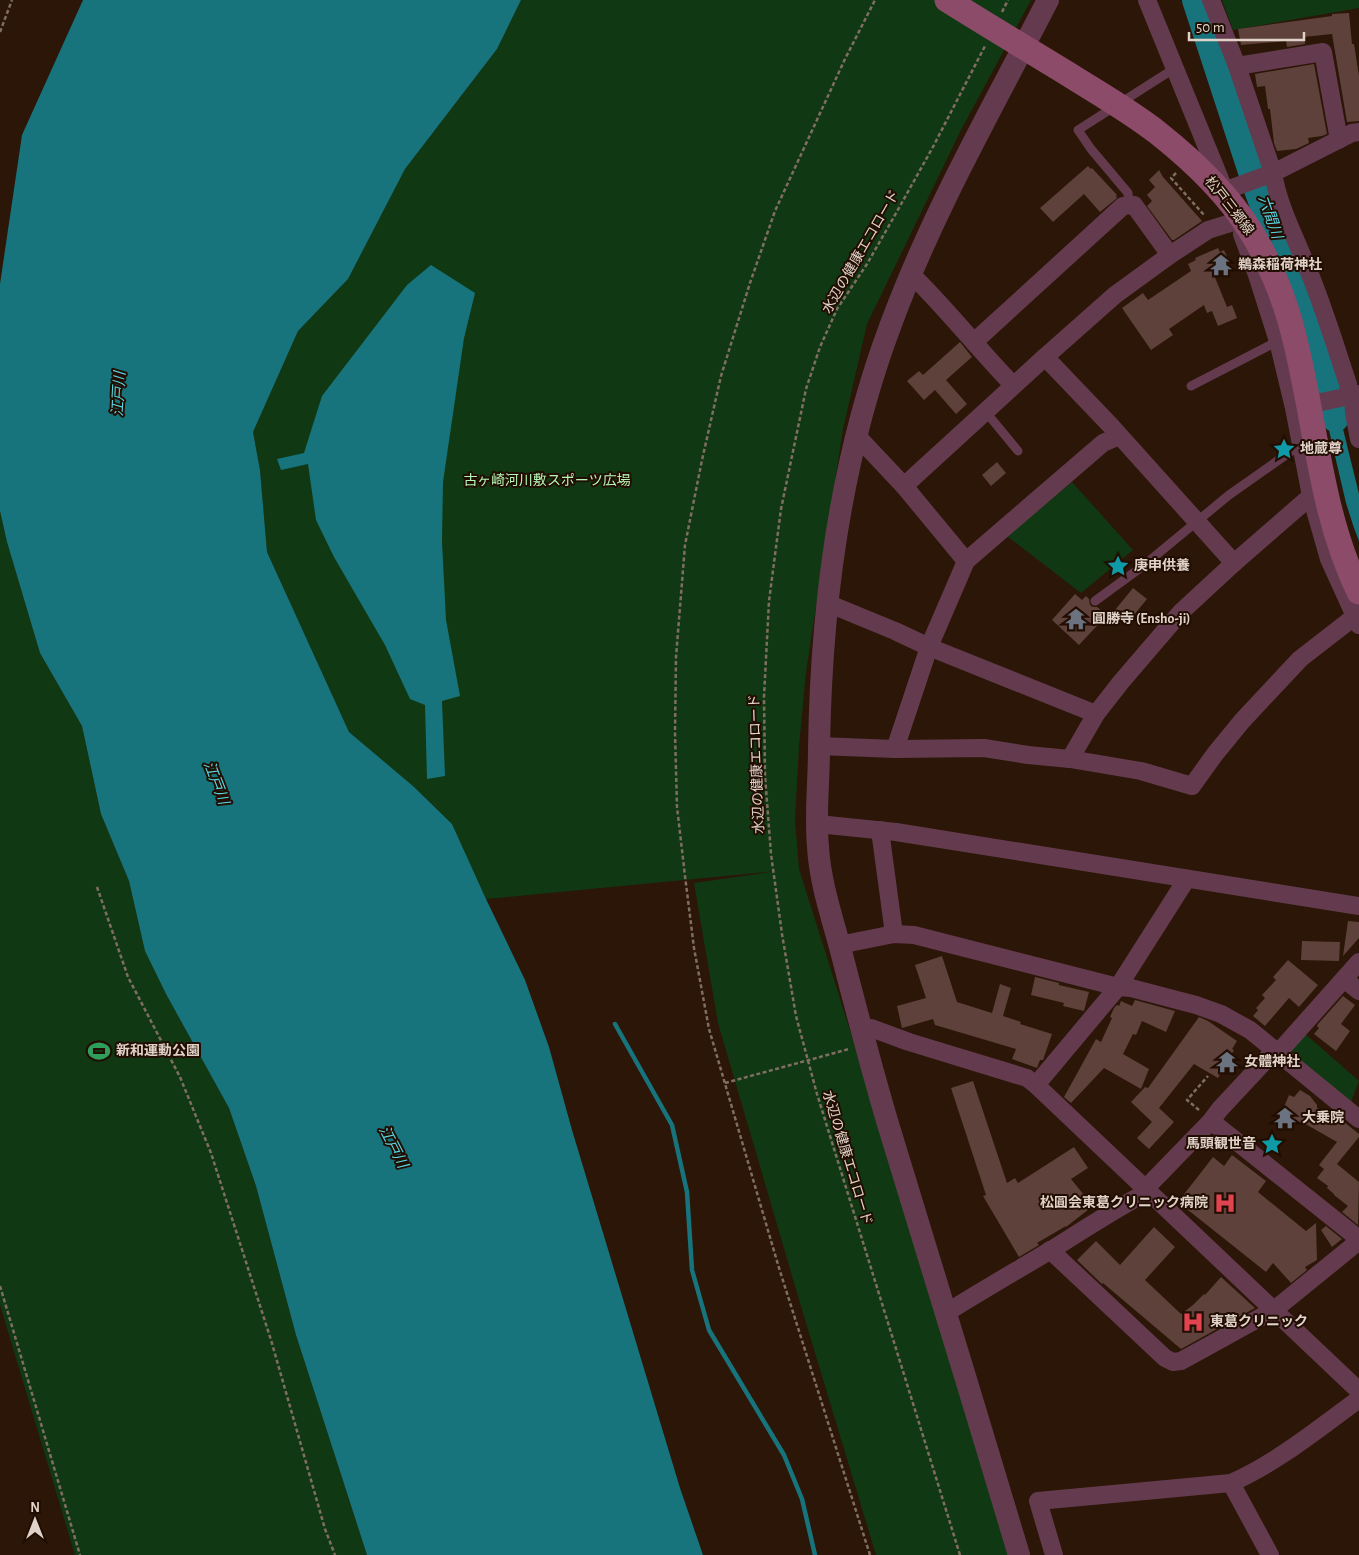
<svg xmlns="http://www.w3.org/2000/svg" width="1359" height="1555" font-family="'Alegreya Sans','Noto Sans JP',sans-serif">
<rect width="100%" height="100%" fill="#2b1607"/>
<g fill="#103913">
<path d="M521,0h510l-70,130 -94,194 -24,105 -37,243 -7,74 -4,74 4,49 217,686h-140l-76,-252 -82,-280 -24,-140 83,-12 -291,28 -34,-75 -39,-38 -64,-54 -82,-180 -7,-82 -7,-38 45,-101 50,-52 57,-110 92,-120z"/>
<path d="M1222,0h137v8l-126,22z"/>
<path d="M1072,482l61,68 -52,43 -74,-57z"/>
<path d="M0,511l7,31 33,111 42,73 19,88 28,67 16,70 21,43 63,114 27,78 40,149 71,220h-292l-75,-250z"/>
<path d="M1303,1032l56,49 -8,21 -59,-44 1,-14z"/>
</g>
<g fill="#17747c">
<path d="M83,0h438l-24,49 -92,120 -57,110 -50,52 -45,101 7,38 7,82 82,180 64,54 39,38 34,75 39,81 24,67 23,83 108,358 23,67h-336l-71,-220 -40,-149 -27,-78 -63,-114 -21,-43 -16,-70 -28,-67 -19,-88 -42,-73 -33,-111 -7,-31v-227l22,-149z"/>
<path d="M431,265l44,28 -11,45 -21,144 -1,60 4,78 14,76 -18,5 3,75 -18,3 -2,-74 -15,-6 -25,-54 -51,-88 -18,-37 -8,-56 -27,6 -4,-11 27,-6 18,-57 85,-111z"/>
<path d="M1331,380l28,114v47l-5,-13 -8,-25 -28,-120z"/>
</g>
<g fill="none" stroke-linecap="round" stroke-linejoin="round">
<path stroke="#17747c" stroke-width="4.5" d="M615,1024l57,101 15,67 5,78 17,60 75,125 18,44 13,56"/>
<path stroke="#17747c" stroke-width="28" d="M1196,0l61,187 45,121 28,88 5,22"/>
</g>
<g fill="#5d413a">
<path d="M1349,13l3,31h2l5,32v45l-12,1 -15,-88 -28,3 1,7 -18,3 -1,-6 -45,4 -3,-16 94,-13v-2z"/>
<path d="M1314,64l13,70 -5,2 -14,2 1,5 -13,6 -19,2 -3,-8 -4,-34h-2l-3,-23 -8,1 -2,-13z"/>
<path d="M1088,166l3,3 1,-1 25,27 -1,1 1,2 -17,14 -16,-18 -31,28 -13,-14z"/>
<path d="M1159,170l4,7 39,44 -28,19h-2l-25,-34 5,-5 -5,-6 8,-8 -6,-7z"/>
<path d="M1218,248l2,4 4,-2 6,13 -3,1 1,3 -14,7v1l13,32 5,-2 5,13 -19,8 -6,-15 -5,2 -3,-8 -35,24 4,6 -22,15 -29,-42 21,-15 5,7 43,-29 -3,-7 8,-4 -1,-2z"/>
<path d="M960,342l12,15 -26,23 21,24 -11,10 -21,-24 -11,10 -17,-19 12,-10 4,4z"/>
<path d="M997,462l9,11 -15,13 -9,-11z"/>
<path d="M1133,588l14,11 -18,22 -14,-11z"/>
<path d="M1075,594l7,6 4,-4 3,3 1,6 3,2h4l10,8 -28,30 -27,-25z"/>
<path d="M1348,921l11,1v16l-16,18z"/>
<path d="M1302,941l38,1 -1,19 -38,-1z"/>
<path d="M942,956l15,46 35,11 8,-29 11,4 -8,28 18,6 -1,2 32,10 -9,26h-3l-3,8 -25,-9 4,-10 -81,-24 -2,-6 -31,9 -5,-22 29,-8 -11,-33z"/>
<path d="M1288,960l30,25 -19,22 -10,-9 -24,28 -12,-10 5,-6 -2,-2 9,-10 -3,-3 14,-15 -3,-3z"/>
<path d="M1035,977l24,6v2l30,7 -5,19 -21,-5 1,-3 -33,-8z"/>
<path d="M1343,996l12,9 -14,19 9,7 -14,20 -22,-17 5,-6 -2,-2 1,-2z"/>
<path d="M1135,1000l40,11 -9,21 -24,-11 -6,14 -3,-1 -10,20 26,15 -8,20 -37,-21 -33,35 -7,-6 32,-58 5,3 11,-24 -2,-1 4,-9 3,-3 2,1 2,-5 11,5z"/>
<path d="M1199,1017l9,4 29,20 -5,8 2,1 -16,28 -24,-14 -35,44 15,14 -25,27 -12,-11 15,-16 -21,-20 14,-15 3,1z"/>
<path d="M973,1081l34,102 8,-5 3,5 56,-36 14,21 -17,11 22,27 -27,21v-1l-29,17 2,2 -20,12 -36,-61 3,-1 -35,-107z"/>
<path d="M1300,1090l10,6 7,9v3l22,10 20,16v3l-22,27 22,18 -1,43 -16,-13 6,-6 -14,-11v-1l-7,-6 1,-2 -11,-8 7,-9 -5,-4 18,-23 -35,-20 -7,2 -14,-10 8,-19 5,2z"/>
<path d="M1232,1155l34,26 -8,11 48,39 10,-8 1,37 -12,7 2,3 -16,13 -18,-20 -7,9 -88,-70 35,-45 11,9z"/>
<path d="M1326,1226l16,13 -10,8 -11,-17z"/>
<path d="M1154,1227l21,20 -30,33 36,34 12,-9 11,-11 1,1 16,-18 34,31 -74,41 -78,-66 -1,1 -25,-24 19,-19 24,24z"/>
</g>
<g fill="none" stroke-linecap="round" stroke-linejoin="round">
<g stroke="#7f6e61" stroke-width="2.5" stroke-dasharray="4 2.5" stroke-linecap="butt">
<path d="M1002,12l6,-12"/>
<path d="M0,32l12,-32"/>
<path d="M1176,173l-5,5 33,37"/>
<path d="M97,887l31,90 52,100 31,76 60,187 54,189 10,26"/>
<path d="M725,1083l124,-34"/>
<path d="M1199,1110l-12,-10 21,-24"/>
<path d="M0,1286l80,269"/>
<path d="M870,1555l-91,-287 -70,-239 -15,-81 -9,-72 -8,-69 -2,-74 1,-76 9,-112 17,-85 19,-84 29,-93 25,-72 70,-152 30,-59"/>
<path d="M960,1555l-143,-461 -21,-78 -14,-82 -11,-80 -6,-78 -1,-79 5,-96 12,-92 25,-120 14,-42 17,-38 30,-45 28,-49 39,-70 51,-99"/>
</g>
<g stroke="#643b4e" stroke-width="9">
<path d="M1129,205l-1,-12 -37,-44 -13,-19 97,-62"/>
<path d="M1191,386l87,-45"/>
<path d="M985,411l33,40"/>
<path d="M1095,601l48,-35 86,-71 71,-50"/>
</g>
<g stroke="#643b4e" stroke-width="18">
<path d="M1147,0l77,189"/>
<path d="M1211,0l26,66 36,107 -49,18"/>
<path d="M1237,66l86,-14 16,88"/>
<path d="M1242,234l15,41 21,66 16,67 17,88 18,63 30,66"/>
<path d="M911,274c36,35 67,75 102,111"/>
<path d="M974,342l149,-136 11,-1 36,50"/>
<path d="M1353,395l1,18 5,26"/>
<path d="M1349,396l-1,-12c-13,-39 -25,-79 -41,-117 -12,-30 -29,-62 -34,-94l79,-40 7,-1"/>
<path d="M1298,407l61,-13"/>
<path d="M857,436l47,50 141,-129"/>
<path d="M904,486l62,75"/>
<path d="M1234,563l-123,-137 -66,-69 70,-62 55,-40 38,-25 29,-9"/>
<path d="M827,603l68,28 34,16 167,67"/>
<path d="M819,746l76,3 89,-1 44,7 42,4 71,12 51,15 23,-32 27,-33 43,-46 15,-16 54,-42"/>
<path d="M895,749l34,-102 37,-86 137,-118 16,-7"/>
<path d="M1070,759l26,-45 25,-32 60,-70 53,-49 77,-67"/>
<path d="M818,824l78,8 463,74"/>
<path d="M880,830l14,104"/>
<path d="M839,945l55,-11 20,1 204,52 13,1 65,17 25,9 29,16 109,89"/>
<path d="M1344,979l15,12"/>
<path d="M861,1031l10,-3 38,14 118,36 9,7 323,306"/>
<path d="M1278,1053l81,-91"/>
<path d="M1036,1085l82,-98 68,-107"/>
<path d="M1211,1121l148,118"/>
<path d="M1146,1188l65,-67 9,-12 55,-59"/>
<path d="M1050,1250l115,108 8,4 8,-1 93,-51 85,-69"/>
<path d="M946,1313c35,-22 70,-42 105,-63 32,-20 64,-41 98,-59"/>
<path d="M1231,1483l39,72"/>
<path d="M1054,1555l-16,-54 193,-18c47,-21 87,-54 128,-84"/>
</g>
<path stroke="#643b4e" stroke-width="22" d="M1019,1555c-43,-144 -87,-287 -131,-431 -17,-57 -32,-115 -47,-173 -9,-34 -21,-69 -23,-104 -3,-32 1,-66 1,-98 2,-144 21,-290 72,-425 42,-113 102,-217 157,-324"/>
<path stroke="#8d4b6a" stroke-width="25" d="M947,0c40,25 80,49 121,74 30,19 62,37 90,59 34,27 69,60 92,97 19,30 36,72 44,106 22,86 26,176 65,256"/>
</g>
<defs>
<g id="temple-bare" transform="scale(1.725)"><path d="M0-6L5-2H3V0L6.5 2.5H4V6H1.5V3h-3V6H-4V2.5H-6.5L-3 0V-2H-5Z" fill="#6b7280" stroke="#210d01" stroke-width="2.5" paint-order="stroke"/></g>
<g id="sight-bare" transform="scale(1.725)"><path d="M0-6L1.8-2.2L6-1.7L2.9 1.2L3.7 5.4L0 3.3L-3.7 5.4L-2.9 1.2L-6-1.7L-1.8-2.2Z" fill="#0f9aa8" stroke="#210d01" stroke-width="2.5" paint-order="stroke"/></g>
<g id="stadium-bare" transform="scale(1.725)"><path d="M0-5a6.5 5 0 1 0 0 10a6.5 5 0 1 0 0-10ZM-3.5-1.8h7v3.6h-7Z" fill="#2e9e5b" stroke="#210d01" stroke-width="2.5" paint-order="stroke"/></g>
<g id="hospital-bare" transform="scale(1.725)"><path d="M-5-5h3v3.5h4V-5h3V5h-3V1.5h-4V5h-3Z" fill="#e0444e" stroke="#210d01" stroke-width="2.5" paint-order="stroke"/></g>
</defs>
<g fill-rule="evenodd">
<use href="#temple-bare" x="1221" y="265"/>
<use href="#sight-bare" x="1284" y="449"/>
<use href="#sight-bare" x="1118" y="566"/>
<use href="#temple-bare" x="1076" y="619"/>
<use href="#stadium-bare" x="99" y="1051"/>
<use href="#temple-bare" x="1227" y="1062"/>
<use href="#temple-bare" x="1285" y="1118"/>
<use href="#sight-bare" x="1272" y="1144"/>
<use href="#hospital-bare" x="1225" y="1203"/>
<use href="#hospital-bare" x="1193" y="1322"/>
</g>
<g text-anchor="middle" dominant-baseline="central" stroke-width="4" stroke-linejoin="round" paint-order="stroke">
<g font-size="14" fill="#e0d2c8" stroke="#210d01">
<text transform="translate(1229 206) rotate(52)">松戸三郷線</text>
<text transform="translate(861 252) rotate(-60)">水辺の健康エコロード</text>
<text transform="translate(757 764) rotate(-92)">水辺の健康エコロード</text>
<text transform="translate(847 1158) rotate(73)">水辺の健康エコロード</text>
</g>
<g font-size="14" font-weight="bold" fill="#e0d2c8" stroke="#210d01" text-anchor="start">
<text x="1238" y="265">鵜森稲荷神社</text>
<text x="1300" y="449">地蔵尊</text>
<text x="1134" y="566">庚申供養</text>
<text x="1092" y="619">圓勝寺 (Ensho-ji)</text>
<text x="116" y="1051">新和運動公園</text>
<text x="1244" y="1062">女體神社</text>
<text x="1302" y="1118">大乗院</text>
<text x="1256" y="1144" text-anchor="end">馬頭観世音</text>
<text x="1208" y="1203" text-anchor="end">松圓会東葛クリニック病院</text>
<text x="1210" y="1322">東葛クリニック</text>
</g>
<g font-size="14" fill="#b4f6b4" stroke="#210d01">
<text x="547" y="481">古ヶ崎河川敷スポーツ広場</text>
</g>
<g font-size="15" font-style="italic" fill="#58d6e2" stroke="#210d01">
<text transform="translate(1270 217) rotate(71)">六間川</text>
<text transform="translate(119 394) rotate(-87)">江戸川</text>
<text transform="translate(216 783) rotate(69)">江戸川</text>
<text transform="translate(393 1147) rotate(63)">江戸川</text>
</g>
</g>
<g transform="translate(35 1520)" stroke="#210d01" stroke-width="4" paint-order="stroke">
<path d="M0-4L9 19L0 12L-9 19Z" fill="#e0d2c8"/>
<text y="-8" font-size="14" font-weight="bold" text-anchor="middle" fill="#e0d2c8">N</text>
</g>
<path d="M1189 32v8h115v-8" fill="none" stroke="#e0d2c8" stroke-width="2.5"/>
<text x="1196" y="32" font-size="15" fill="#e0d2c8" stroke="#210d01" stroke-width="4" paint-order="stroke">50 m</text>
</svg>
